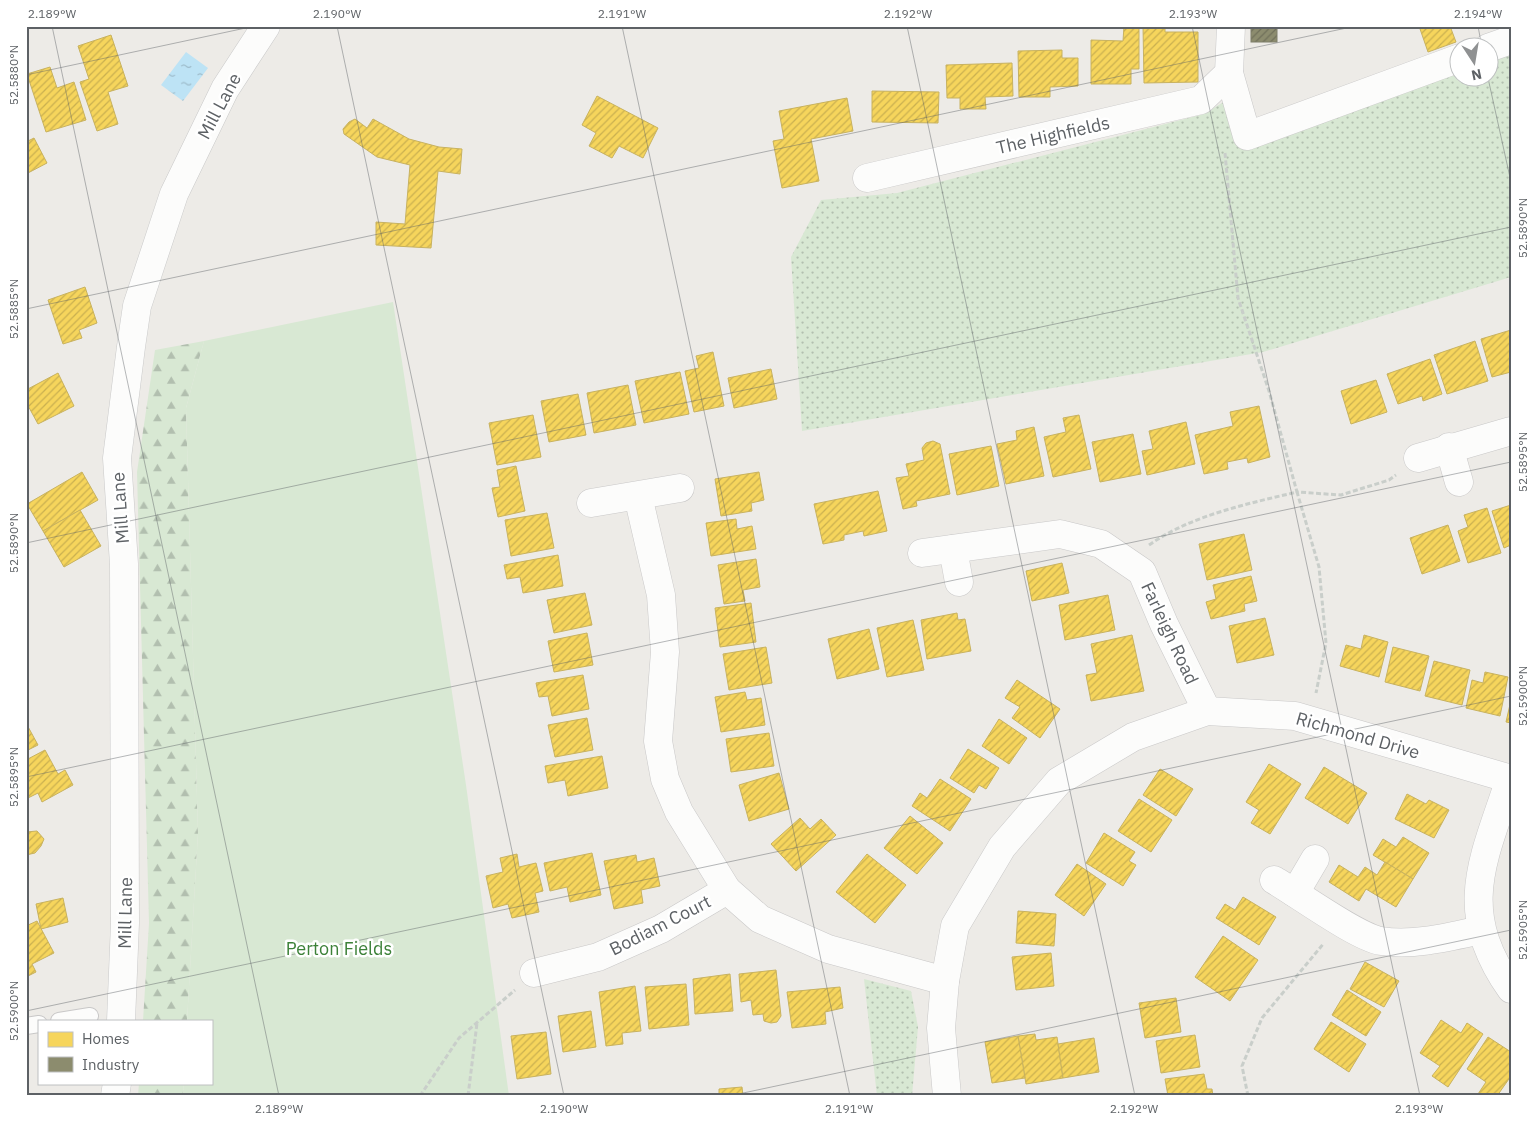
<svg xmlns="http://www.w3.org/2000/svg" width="1537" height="1122" font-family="'IBM Plex Sans',sans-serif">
<defs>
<pattern id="grass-dots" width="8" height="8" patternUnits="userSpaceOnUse" patternTransform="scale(1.25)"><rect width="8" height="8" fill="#d8e8d3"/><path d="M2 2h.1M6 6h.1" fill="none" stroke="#b2bfaf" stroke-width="1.8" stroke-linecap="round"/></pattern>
<pattern id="forest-firs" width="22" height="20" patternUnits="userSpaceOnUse" patternTransform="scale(1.25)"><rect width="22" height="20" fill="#d8e8d3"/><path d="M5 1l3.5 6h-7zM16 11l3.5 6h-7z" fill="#b2bfaf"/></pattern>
<pattern id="water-ripples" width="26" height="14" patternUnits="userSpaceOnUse" patternTransform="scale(1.25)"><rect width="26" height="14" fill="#bde3f5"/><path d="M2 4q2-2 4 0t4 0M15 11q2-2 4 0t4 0" fill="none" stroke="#9dbbca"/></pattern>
<pattern id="homes-hatch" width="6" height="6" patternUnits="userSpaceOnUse" patternTransform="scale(1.25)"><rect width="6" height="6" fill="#f6d55c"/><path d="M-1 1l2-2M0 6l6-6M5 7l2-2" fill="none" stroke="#cab050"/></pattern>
<pattern id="industry-hatch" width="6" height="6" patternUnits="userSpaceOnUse" patternTransform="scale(1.25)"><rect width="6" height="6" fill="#8c8c6e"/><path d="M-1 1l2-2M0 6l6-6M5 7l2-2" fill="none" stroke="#70705a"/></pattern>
</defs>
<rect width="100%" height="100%" fill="#edebe7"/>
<g fill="url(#grass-dots)">
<path d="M1511,40v237l-248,75 -461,79 -11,-174 30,-57 76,-7 307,-79 36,-22 14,31 205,-67 1,22h30v-30z"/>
<path d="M864,979l47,12 7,36 -6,69h-35z"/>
</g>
<g fill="url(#forest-firs)">
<path d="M204,341l-18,67 12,425 -11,188h-44l6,-98 -12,-451 18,-122z"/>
<path d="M139,1083h45l-1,13h-45z"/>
</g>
<path fill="#d8e8d3" d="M393,302l73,483 43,311h-326l1,-13h27v-62h-24l11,-188 -12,-425 18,-67z"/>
<path fill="url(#water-ripples)" d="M186,52l22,16 -25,33 -22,-16z"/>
<g fill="url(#homes-hatch)" stroke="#c8b25f">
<path d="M1124,26l15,2v41h-8v15h-40v-44l32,1z"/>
<path d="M1143,26h22v6h33v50l-54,1z"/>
<path d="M1419,26h31l6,16 -28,10z"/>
<path d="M111,35l17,51 -20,6 10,32 -21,7 -17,-49 9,-3 -11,-33z"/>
<path d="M1062,50v8h16v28l-28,1v10h-31l-1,-46z"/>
<path d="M1012,63l1,33 -28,1 1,12h-26v-11h-13l-1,-33z"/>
<path d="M50,67l7,21 17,-6 12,38 -40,12 -19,-58z"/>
<path d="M872,91l67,1 -1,31 -66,-1z"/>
<path d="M597,96l61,32 -15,30 -24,-12 -7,12 -23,-12 7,-13 -14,-8z"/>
<path d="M847,98l6,33 -42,8 8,42 -37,7 -9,-47 11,-2 -5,-28z"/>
<path d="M355,119l12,9 6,-9 36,20 30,8 23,2 -2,25 -22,-3 -7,77 -55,-3v-23l29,2 5,-59 -33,-8 -33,-23 -1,-5 6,-7z"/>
<path d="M34,138l13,25 -21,11v-32z"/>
<path d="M85,287l12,36 -18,7 3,8 -19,6 -15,-44z"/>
<path d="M1511,330v42l-19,5 -11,-38z"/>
<path d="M1475,341l13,40 -41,13 -13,-39z"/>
<path d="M713,352l11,54 -30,6 -9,-41 14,-3 -3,-12z"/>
<path d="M1430,359l12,35 -19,7 -1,-5 -24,8 -11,-30z"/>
<path d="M771,369l6,30 -43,9 -6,-30z"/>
<path d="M680,372l9,42 -45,9 -9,-42z"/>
<path d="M58,373l16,33 -36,18 -12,-22v-12z"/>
<path d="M1376,380l11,32 -36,12 -10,-33z"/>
<path d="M628,385l8,40 -42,8 -7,-40z"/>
<path d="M578,394l8,41 -37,7 -8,-41z"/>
<path d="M1259,406l11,51 -22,6 -1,-5 -20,4 1,7 -24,5 -9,-39 38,-9 -3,-14z"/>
<path d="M533,415l8,42 -44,8 -8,-42z"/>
<path d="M1079,415l12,54 -38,8 -9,-40 22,-5 -3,-14z"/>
<path d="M1186,422l9,42 -48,11 -5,-24 11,-2 -4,-18z"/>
<path d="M1034,427l10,49 -38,8 -9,-40 20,-4 -1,-9z"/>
<path d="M1133,434l8,40 -41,8 -8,-40z"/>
<path d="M933,441l7,3 10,50 -34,7 1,5 -14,3 -7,-31 13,-2 -3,-12 18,-4 -2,-12 4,-5z"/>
<path d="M991,446l8,40 -42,9 -8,-41z"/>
<path d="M516,466l9,45 -27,6 -6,-29 8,-1 -3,-17z"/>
<path d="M82,472l16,28 -55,31 -16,-27z"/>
<path d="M759,472l5,28 -13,3 1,8 -31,5 -6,-37z"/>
<path d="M878,491l9,40 -23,5 -1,-5 -19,4v5l-21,4 -9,-40z"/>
<path d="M1511,505v40l-7,3 -12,-37z"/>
<path d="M1487,508l14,45 -33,10 -10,-32 10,-4 -4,-12z"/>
<path d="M80,510l21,36 -37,21 -21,-36z"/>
<path d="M547,513l7,35 -43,8 -6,-36z"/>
<path d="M736,519l1,10 15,-3 4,23 -45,7 -5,-33z"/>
<path d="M1448,525l12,36 -38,13 -12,-36z"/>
<path d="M1244,534l8,36 -45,10 -8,-36z"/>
<path d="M558,555l5,31 -40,7 -3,-16 -13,2 -3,-14z"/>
<path d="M756,559l4,28 -17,3 2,11 -21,3 -6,-39z"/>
<path d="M1062,563l7,30 -37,8 -6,-30z"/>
<path d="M1251,576l6,25 -13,3 1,7 -34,8 -5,-17 10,-3 -3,-14z"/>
<path d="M585,593l7,32 -38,8 -7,-33z"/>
<path d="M1108,595l7,35 -50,10 -6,-35z"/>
<path d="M751,603l5,39 -36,5 -5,-39z"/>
<path d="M957,613l1,7 7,-1 6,32 -44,8 -6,-39z"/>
<path d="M1265,618l9,37 -37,8 -8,-37z"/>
<path d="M913,620l11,50 -37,7 -10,-49z"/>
<path d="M869,629l10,40 -42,10 -9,-40z"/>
<path d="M587,633l6,32 -39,7 -6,-31z"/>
<path d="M1132,635l12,56 -53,10 -5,-26 11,-2 -6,-29z"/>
<path d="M1364,635l24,7 -9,35 -39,-11 6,-21 15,4z"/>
<path d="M766,647l6,36 -43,7 -6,-36z"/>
<path d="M1393,647l36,9 -9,35 -35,-9z"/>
<path d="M1434,661l36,9 -8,35 -37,-9z"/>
<path d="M1485,672l23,5 -8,39 -34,-8 6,-28 11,3z"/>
<path d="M583,675l6,34 -37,7 -4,-20 -9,1 -3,-14z"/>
<path d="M1017,680l43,29 -20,29 -28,-20 8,-11 -15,-9z"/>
<path d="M745,692l2,8 14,-2 4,27 -44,7 -6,-35z"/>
<path d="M1511,700v23l-5,-1z"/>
<path d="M587,718l6,32 -38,7 -7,-32z"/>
<path d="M999,719l28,19 -18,26 -27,-18z"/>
<path d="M26,723l12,22 -12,6z"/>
<path d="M769,733l5,33 -43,6 -5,-33z"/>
<path d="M968,749l31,19 -13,21 -7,-4 -5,8 -24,-15z"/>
<path d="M45,750l13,24 7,-4 8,15 -31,17 -4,-9 -12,6v-39z"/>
<path d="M602,756l6,32 -40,8 -3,-16 -17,3 -3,-17z"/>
<path d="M1269,764l32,20 -31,50 -19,-11 8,-13 -13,-8z"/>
<path d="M1324,767l43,26 -19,31 -43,-26z"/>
<path d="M1160,769l33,20 -17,27 -33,-21z"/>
<path d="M779,773l10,36 -40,12 -10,-36z"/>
<path d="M940,779l31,20 -21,32 -38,-25 8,-13 7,5z"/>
<path d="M1407,794l19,10 3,-4 20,10 -15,28 -39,-19z"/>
<path d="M1139,799l33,21 -21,32 -33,-21z"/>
<path d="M910,816l33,27 -26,31 -33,-26z"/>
<path d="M800,818l10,11 11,-10 15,16 -40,36 -25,-27z"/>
<path d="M37,831l7,8 -3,7 -6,7 -9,2v-23z"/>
<path d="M1104,833l31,19 -6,9 7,4 -13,21 -37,-23z"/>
<path d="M1403,837l26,16 -16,26 -40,-24 10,-16 13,8z"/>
<path d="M592,853l9,42 -31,7 -3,-15 -17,4 -6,-28z"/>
<path d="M517,854l2,13 17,-4 7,28 -8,2 4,19 -27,6 -4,-14 -15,4 -7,-32 17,-4 -3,-14z"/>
<path d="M867,854l39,31 -31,38 -39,-31z"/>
<path d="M636,855l1,7 17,-4 6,28 -19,4 2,13 -29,6 -10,-48z"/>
<path d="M1385,862l28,17 -17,28 -30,-18 -7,12 -30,-19 10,-17 19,12 7,-10 12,8z"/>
<path d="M1077,864l29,20 -22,32 -29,-21z"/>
<path d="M1243,897l33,20 -17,28 -43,-27 9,-14 10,6z"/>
<path d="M63,898l5,24 -27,7 -5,-25z"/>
<path d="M1018,911l38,3 -2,32 -38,-3z"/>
<path d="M37,921l17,32 -22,11 4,8 -10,5v-51z"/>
<path d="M1223,936l35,24 -28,41 -35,-24z"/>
<path d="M1051,953l3,33 -38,4 -4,-33z"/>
<path d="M1365,962l34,19 -15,26 -34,-18z"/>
<path d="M776,970l5,46 -4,6 -6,1 -7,-2 -1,-7 -10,1 -2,-15 -10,2 -2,-28z"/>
<path d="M730,974l3,37 -38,3 -2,-35z"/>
<path d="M686,984l3,41 -40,4 -4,-42z"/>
<path d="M635,986l6,45 -19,2 1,11 -17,2 -7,-54z"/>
<path d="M840,987l3,21 -18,4 1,12 -34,4 -5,-36z"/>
<path d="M1347,990l34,22 -15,24 -34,-21z"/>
<path d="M1176,998l5,34 -36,6 -6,-35z"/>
<path d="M591,1011l5,36 -33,5 -5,-36z"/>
<path d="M1441,1020l20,13 6,-10 16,11 -35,53 -16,-11 8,-10 -20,-13z"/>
<path d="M1331,1022l35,22 -17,28 -35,-23z"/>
<path d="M546,1032l5,42 -34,5 -6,-43z"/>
<path d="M1035,1034l1,6 21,-3 6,41 -37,6 -8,-48z"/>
<path d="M1195,1035l5,32 -39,6 -5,-32z"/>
<path d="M1018,1036l7,42 -33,5 -7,-41z"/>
<path d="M1488,1037l23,15v24l-14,20 -19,-2 8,-12 -19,-13z"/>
<path d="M1094,1038l5,34 -36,6 -5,-34z"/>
<path d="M1204,1074l3,15h5l1,7h-45l-3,-17z"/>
<path d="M742,1087l1,9h-24v-7z"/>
</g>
<rect fill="url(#industry-hatch)" stroke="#7e7f6b" x="1251" y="26" width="26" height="16"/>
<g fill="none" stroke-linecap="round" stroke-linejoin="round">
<g stroke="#c9c8c8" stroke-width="18">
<g id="lane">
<path d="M59,1021l31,-5"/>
<path d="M26,1026l13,-2"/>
</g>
</g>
<g stroke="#c9c8c8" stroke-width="29">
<g id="street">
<path d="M1488,48l17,-6"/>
<path d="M1229,73l18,63 213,-78"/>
<path d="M867,178l334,-78 28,-27 2,-47"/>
<path d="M1449,447l10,35"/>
<path d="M1418,458l93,-27"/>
<path d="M638,496l23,99 4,57 -7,89 7,38 14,33 48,78 33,29 68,30 117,32"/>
<path d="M591,503l89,-15"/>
<path d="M953,549l6,33"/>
<path d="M922,553l138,-19 41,10 41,28 22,52 43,87"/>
<path d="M1510,779c-27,82 -55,131 1,210"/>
<path d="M1274,880c24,14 83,57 107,61 33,5 68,-4 100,-11"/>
<path d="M1295,893l20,-34"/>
<path d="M534,973l64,-16 63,-28 66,-39"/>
<path d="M947,1096l-6,-68 4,-47 10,-55 47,-79 57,-66 74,-44 74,-26 88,5 216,63"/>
</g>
</g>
<g stroke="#c9c9c9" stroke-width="29">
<g id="secondary">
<path d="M121,1021l4,-98 -1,-359 -7,-106 14,-111 6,-41 37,-112 51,-105 41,-63"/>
<path d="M115,1096l2,-13"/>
</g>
</g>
<g stroke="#c9ceca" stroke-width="3" stroke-dasharray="5 2.5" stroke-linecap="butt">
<path d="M1225,153l13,145 31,93 28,101 44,3 48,-15 7,-5"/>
<path d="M1149,545c43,-30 98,-41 148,-53l22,75 7,76 -10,50"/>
<path d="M420,1096l39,-58 56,-48"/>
<path d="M468,1096l9,-73"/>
<path d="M1248,1096l-6,-30 20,-48 62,-75"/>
</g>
<use href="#lane" stroke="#fcfcfb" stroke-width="16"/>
<use href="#street" stroke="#fcfcfb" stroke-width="28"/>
<use href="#secondary" stroke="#fcfcfb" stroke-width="28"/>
</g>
<path fill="none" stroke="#5d6165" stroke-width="1" stroke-opacity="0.45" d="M52,26l227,1070M337,26l227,1070M622,26l228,1070M907,26l228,1070M1192,26l228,1070M1478,26l4,22M26,75l229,-49M1488,78l23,104M26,309l1330,-283M26,543l1485,-316M26,777l1485,-315M26,1011l1485,-315M729,1096l782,-166"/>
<g text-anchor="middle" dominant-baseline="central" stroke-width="5" stroke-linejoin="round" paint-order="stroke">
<g font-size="18" fill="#5d6165" stroke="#fff">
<text transform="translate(219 106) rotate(-62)">Mill Lane</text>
<text transform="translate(1053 135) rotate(-13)">The Highfields</text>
<text transform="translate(120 508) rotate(-94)">Mill Lane</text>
<text transform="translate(1170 633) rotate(65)">Farleigh Road</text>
<text transform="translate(1358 735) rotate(16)">Richmond Drive</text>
<text transform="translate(125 913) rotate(-89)">Mill Lane</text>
<text transform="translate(660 925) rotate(-27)">Bodiam Court</text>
</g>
<g font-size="18" fill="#3c8138" stroke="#fff">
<text x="339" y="948">Perton Fields</text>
</g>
</g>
<rect width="1537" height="1122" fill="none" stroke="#ffffff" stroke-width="55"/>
<rect x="38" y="1020" width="175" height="65" fill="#ffffff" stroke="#bec0c1"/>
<rect x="48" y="1032" width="25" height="15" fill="#f6d55c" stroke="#bec0c1"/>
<text x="82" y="1044" font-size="15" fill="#5d6165">Homes</text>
<rect x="48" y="1057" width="25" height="15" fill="#8c8c6e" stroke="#bec0c1"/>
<text x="82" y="1070" font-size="15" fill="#5d6165">Industry</text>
<g transform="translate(1474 62) rotate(168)"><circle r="24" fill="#ffffff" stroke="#bec0c1"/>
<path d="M0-4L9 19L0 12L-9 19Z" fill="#8f9192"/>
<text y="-8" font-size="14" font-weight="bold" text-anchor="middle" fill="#5d6165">N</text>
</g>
<rect x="28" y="28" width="1482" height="1066" fill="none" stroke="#5d6165" stroke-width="2"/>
<g font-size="12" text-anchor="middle" fill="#5d6165">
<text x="52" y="18">2.189°W</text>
<text x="337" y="18">2.190°W</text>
<text x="622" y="18">2.191°W</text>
<text x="908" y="18">2.192°W</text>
<text x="1193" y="18">2.193°W</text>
<text x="1478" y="18">2.194°W</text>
<text transform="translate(14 75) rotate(-90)" y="4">52.5880°N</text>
<text transform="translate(1523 228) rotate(-90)" y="4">52.5890°N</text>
<text transform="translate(14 309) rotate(-90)" y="4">52.5885°N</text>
<text transform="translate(1523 462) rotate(-90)" y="4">52.5895°N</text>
<text transform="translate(14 543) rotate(-90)" y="4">52.5890°N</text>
<text transform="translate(1523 696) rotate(-90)" y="4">52.5900°N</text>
<text transform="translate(14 777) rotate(-90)" y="4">52.5895°N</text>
<text transform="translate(1523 930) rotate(-90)" y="4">52.5905°N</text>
<text transform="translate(14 1011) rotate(-90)" y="4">52.5900°N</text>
<text x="279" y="1113">2.189°W</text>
<text x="564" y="1113">2.190°W</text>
<text x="849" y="1113">2.191°W</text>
<text x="1134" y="1113">2.192°W</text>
<text x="1419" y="1113">2.193°W</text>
</g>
</svg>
